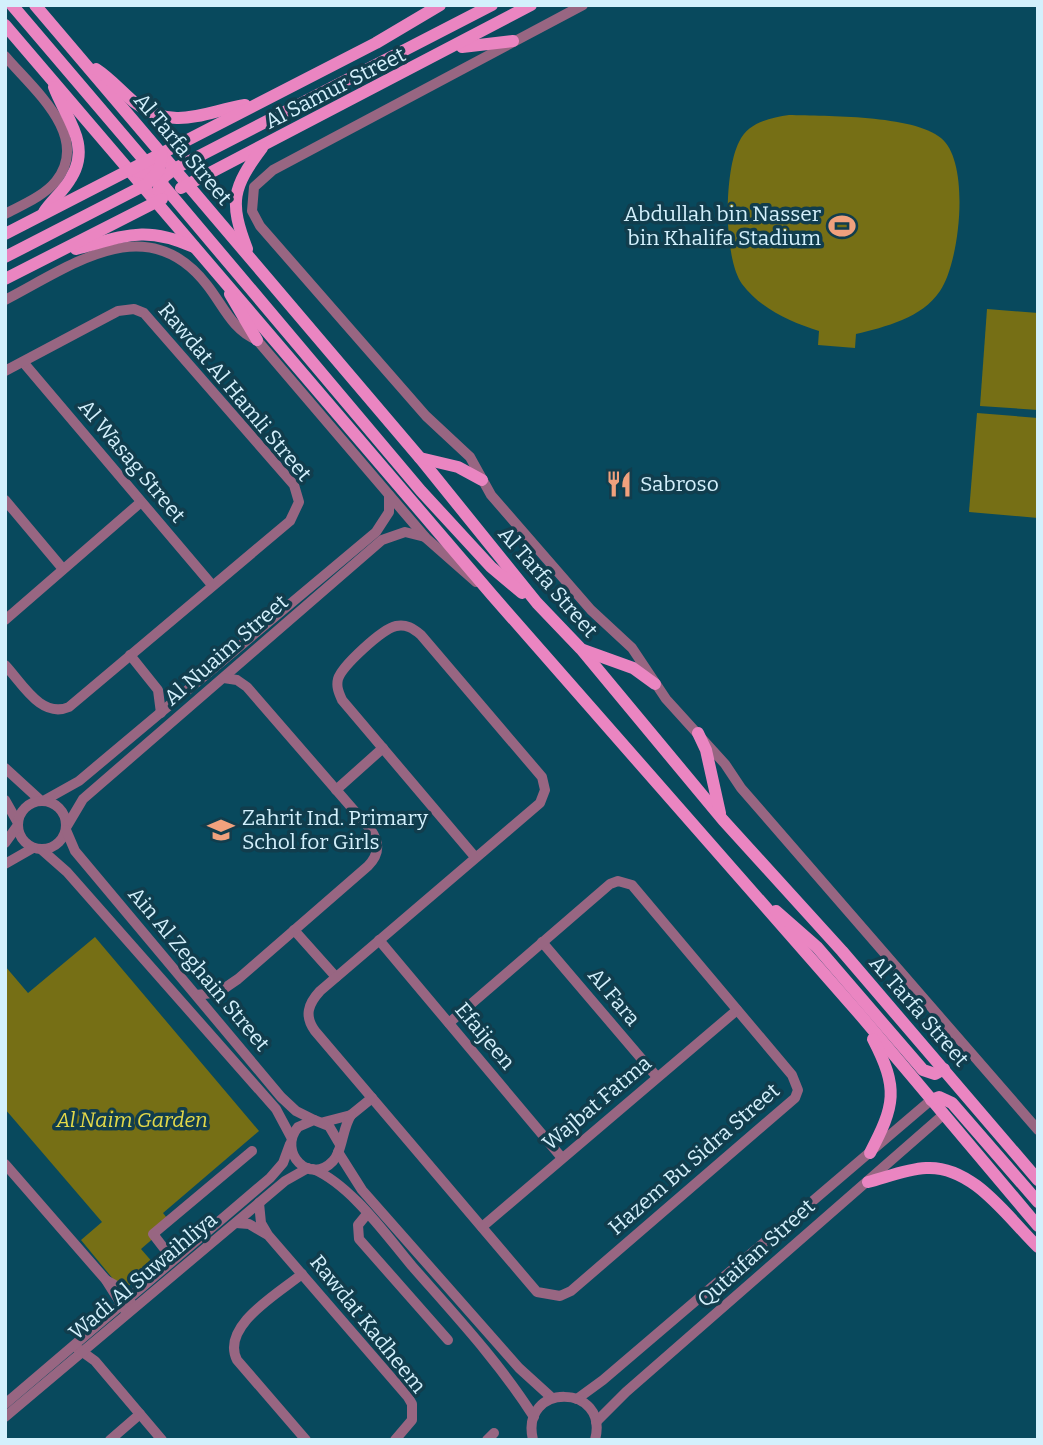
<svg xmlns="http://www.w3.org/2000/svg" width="1043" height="1445" font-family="Bitter,serif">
<rect width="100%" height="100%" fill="#08495d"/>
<g fill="#766f15">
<path d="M789,115c36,1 125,0 152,23 30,24 19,124 -1,153 -18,27 -55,36 -84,43l-1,14 -37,-3 1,-14c-29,-9 -58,-22 -77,-47 -19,-27 -18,-113 -3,-142 9,-20 31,-24 50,-27z"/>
<path d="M987,309l51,4v97l-58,-4z"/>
<path d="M977,413l61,5v100l-69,-6z"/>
<path d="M95,937l164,194 -96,82 8,10 -30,26 13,15 -31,27 -42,-51 21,-18 -97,-113v-143l23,27z"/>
</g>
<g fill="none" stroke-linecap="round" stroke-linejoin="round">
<g stroke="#986682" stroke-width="10">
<path d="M583,5l-310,165 -19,17 -2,24 8,15 166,190 44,41 21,38 100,115 41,38 34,51 59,65 16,24 297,342"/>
<path d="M5,56c27,32 87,80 51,125 -12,15 -34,24 -51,33"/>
<path d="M5,300c66,-34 142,-93 202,-15 16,20 25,45 50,55l169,198 50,44"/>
<path d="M23,362l189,223"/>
<path d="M5,371l113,-60 16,-2 10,4 150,172 5,17 -9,19 -221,186c-28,12 -47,-24 -64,-42"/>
<path d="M5,500l58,69"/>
<path d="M5,620l136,-118"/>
<path d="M130,655l28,35 3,23"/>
<path d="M5,768l35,32"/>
<path d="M336,790l47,-42"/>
<path d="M5,800l13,23"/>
<path d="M45,800l34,-19 297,-249 13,-20v-17"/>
<circle cx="42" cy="825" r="24"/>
<path d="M67,826l16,-27 299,-259 23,-8 20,5"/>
<path d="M66,830l9,21 206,246 15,14 18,9"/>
<path d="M5,843l13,-18"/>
<path d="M42,850l25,22 209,237 15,28"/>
<path d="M5,864l28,-16"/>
<path d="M294,930l42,47"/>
<path d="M379,940l183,218"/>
<path d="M542,942l115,135"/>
<path d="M197,995l22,-3 19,-13 130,-113c11,-11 12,-23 3,-36l-124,-143 -10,-7 -13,-2"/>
<path d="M449,1023l161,-139 8,-3 14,4 160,190 6,15 -3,8 -224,193 -11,5 -23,-4 -222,-261c-11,-15 -7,-27 5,-40l220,-188 5,-13 -3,-13 -121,-142c-8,-7 -15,-11 -25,-9 -14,3 -54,40 -58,53 -2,8 1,14 4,21l133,157"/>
<path d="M324,1122l27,-7 21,-17"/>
<path d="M339,1143l-10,-17 -15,-6 -16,7c-21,25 12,59 35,34 10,-11 9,-32 18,-46"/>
<path d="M338,1152l24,38 157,178 33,30"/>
<path d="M5,1164l101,116 19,30"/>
<path d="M313,1169c38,16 73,66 99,97 43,49 87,96 122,151"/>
<path d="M259,1203l2,20 7,12 140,162 4,7v16l-17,20"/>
<path d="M367,1214l-9,11 1,14 89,101"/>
<path d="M236,1223l13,1 17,10"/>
<path d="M482,1227l255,-217"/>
<path d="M173,1260l-20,-26 99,-83"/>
<path d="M302,1274c-23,19 -82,52 -65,86l69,80"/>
<path d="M106,1280l9,5 17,19"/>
<path d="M77,1348l18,13 67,79"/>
<path d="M577,1399l26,-19 328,-280"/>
<path d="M5,1404l265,-226 13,-15 7,-19"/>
<path d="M5,1417l280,-236 23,-13"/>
<path d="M596,1422l30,-30 317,-277"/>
<path d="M110,1440l30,-26"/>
<path d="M487,1440l7,-7"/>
<path d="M533,1440c-14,-58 77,-57 62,0"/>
</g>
<g stroke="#ea85c1" stroke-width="12">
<path d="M12,5l138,162"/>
<path d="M35,5l385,453 117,145 44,46 142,171 119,131 196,229"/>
<path d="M5,25l487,570 370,422 176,209"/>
<path d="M462,47l51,-6"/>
<path d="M96,69c14,9 25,22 38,33 41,30 69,10 111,3"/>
<path d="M131,170l13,3 19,12 258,306 70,76 31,26"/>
<path d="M181,188l350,-183"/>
<path d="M158,190l6,-13 10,-8 318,-164"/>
<path d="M44,212c8,-12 20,-21 27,-34 21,-34 -6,-61 -17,-91"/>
<path d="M5,234l371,-191 64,-38"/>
<path d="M76,249c49,-13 68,-24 118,-2"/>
<path d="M247,249c-18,-47 -15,-61 15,-101"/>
<path d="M5,257l142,-73 12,-14 3,-15"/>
<path d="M5,279l157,-80"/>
<path d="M230,294l27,46"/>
<path d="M420,458l38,9 24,13"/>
<path d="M583,650l50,18 22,16"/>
<path d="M698,733l8,17 14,63"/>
<path d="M776,911l41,36 106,123 12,4 9,-5"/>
<path d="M931,1100l8,-3 13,6 86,99"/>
<path d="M870,1153c25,-48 29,-64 3,-114"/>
<path d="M868,1182c19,-5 39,-13 58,-14 47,-3 82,50 112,79"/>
</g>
</g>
<defs>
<g id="stadium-bare" transform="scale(2.1)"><path d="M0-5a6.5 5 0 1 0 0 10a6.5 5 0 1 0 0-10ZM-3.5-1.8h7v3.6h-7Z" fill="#f1a17d" stroke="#113d4d" stroke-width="2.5" paint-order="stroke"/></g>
<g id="restaurant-bare" transform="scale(2.1)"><path d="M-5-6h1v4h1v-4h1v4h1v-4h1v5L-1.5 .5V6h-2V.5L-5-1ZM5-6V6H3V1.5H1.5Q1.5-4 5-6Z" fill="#f1a17d" stroke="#113d4d" stroke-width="2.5" paint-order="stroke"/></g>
<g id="school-bare" transform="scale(2.1)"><path d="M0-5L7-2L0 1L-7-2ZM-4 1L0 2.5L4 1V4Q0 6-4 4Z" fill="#f1a17d" stroke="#113d4d" stroke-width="2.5" paint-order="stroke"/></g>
</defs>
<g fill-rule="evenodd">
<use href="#stadium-bare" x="842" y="226"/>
<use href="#restaurant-bare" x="619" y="484"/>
<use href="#school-bare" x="221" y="830"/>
</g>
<g text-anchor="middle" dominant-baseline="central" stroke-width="7" stroke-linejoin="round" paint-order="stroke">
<g font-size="21" fill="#d3f0fc" stroke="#113d4d">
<text transform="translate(335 88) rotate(-27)">Al Samur Street</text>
<text transform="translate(183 149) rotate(50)">Al Tarfa Street</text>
<text transform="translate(235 392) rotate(50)">Rawdat Al Hamli Street</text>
<text transform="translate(132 461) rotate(50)">Al Wasag Street</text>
<text transform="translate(548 582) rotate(49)">Al Tarfa Street</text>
<text transform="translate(226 650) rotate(-41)">Al Nuaim Street</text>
<text transform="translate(199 969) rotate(50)">Ain Al Zeghain Street</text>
<text transform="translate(614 997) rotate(50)">Al Fara</text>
<text transform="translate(919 1011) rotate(49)">Al Tarfa Street</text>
<text transform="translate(485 1036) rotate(50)">Efaijeen</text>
<text transform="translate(597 1103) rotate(-40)">Wajbat Fatma</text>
<text transform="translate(694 1159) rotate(-41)">Hazem Bu Sidra Street</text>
<text transform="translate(756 1253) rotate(-42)">Qutaifan Street</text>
<text transform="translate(143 1276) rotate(-40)">Wadi Al Suwaihliya</text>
<text transform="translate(368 1324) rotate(51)">Rawdat Kadheem</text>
</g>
<g font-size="21" fill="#d3f0fc" stroke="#113d4d" text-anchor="start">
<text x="821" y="214" text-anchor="end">Abdullah bin Nasser<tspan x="821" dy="24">bin Khalifa Stadium</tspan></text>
<text x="640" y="484">Sabroso</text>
<text x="242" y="818">Zahrit Ind. Primary<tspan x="242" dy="24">Schol for Girls</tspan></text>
</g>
<g font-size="21" font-style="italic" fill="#e3d849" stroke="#113d4d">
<text x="132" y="1120">Al Naim Garden</text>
</g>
</g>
<rect width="1043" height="1445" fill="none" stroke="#d3f0fc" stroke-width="14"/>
</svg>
